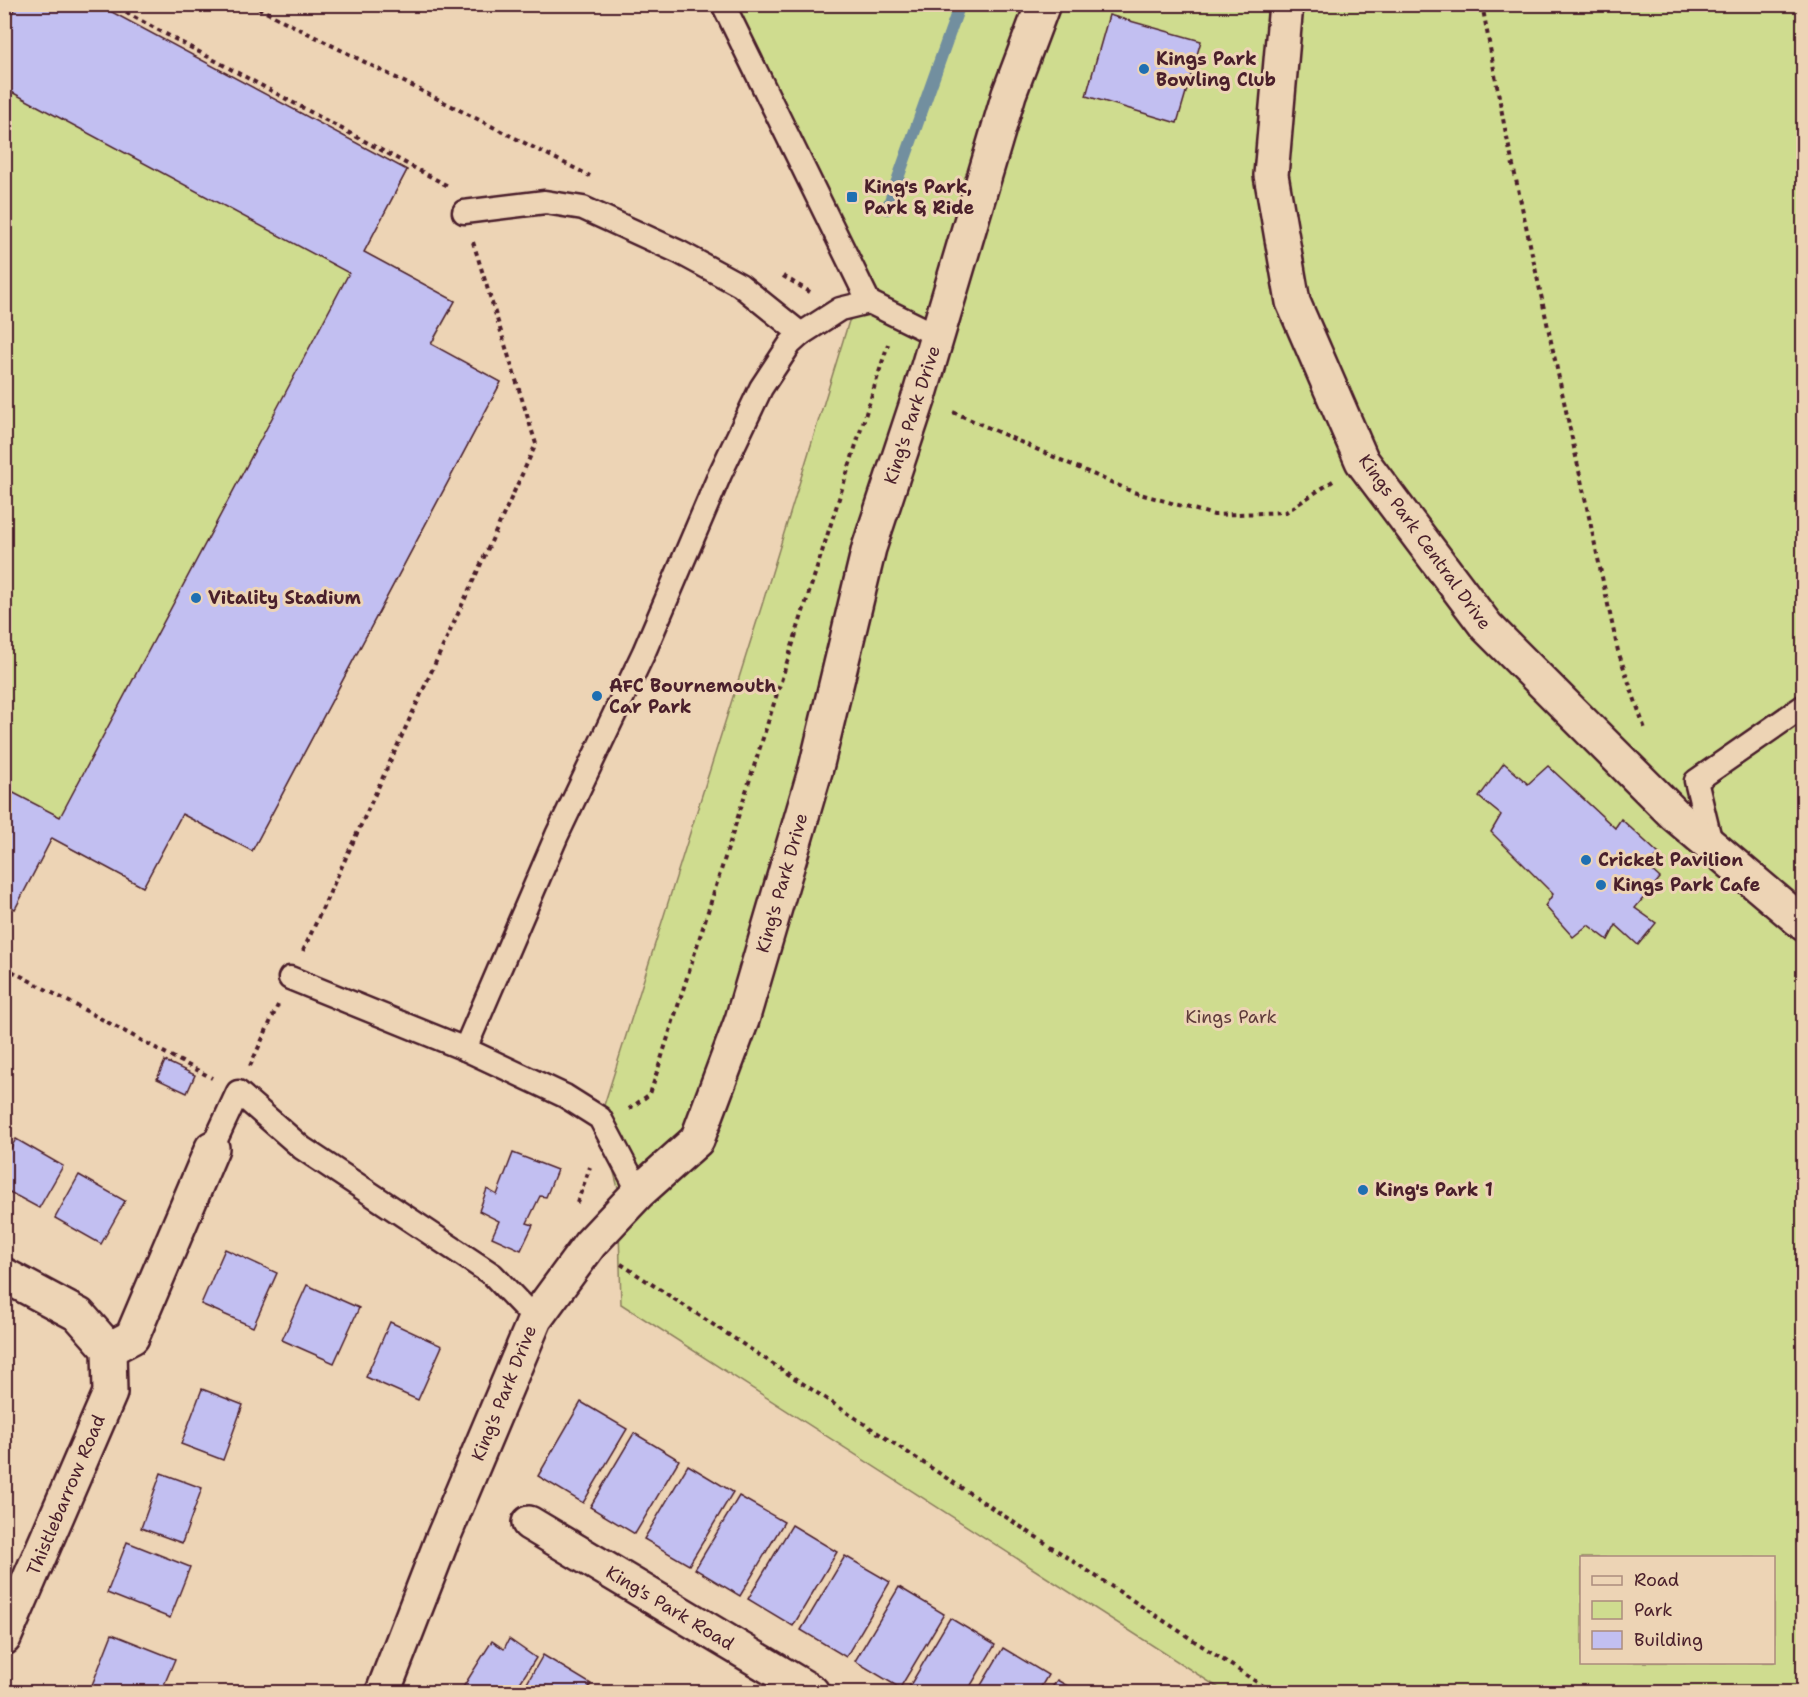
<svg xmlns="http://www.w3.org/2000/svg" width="1808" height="1697" font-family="'Shantell Sans',sans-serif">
<rect width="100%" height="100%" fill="#edd4b5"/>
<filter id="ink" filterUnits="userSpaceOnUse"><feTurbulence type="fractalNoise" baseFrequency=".0167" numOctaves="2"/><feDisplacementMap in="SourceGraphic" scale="12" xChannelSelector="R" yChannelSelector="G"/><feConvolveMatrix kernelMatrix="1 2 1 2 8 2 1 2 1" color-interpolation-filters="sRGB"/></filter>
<g filter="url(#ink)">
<g fill="#cfdc8f" stroke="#8c7e5d" stroke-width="1.5" fill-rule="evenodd">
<path d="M97,5l310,165 -43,82 91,49 -24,44 70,37 -249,469 -70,-37 -39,73 -91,-49 -37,71 -11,-6v-875z"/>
<path d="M723,5h1080v1687h-578l-604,-388 -3,-116 -18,-70 162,-513 87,-284 20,-19zM1582,1558h192v104h-192z"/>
</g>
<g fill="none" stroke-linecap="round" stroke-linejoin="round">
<path stroke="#728f9f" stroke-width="12" d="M887,209l73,-205"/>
</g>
<g fill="#c2bff1" stroke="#4a1f2b" stroke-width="1.5">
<path d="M17,4h80l310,166 -43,82 91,49 -24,43 70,38 -249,469 -70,-37 -39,73 -91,-49 -37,71 -11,-6v-115l56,29 289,-544 -345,-185v-60z"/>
<path d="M1109,15l92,26 -24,82 -91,-27z"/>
<path d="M1504,763l24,21 20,-18 67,62 6,-9 38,35 -12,12 13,12 -25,30 21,15 -18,22 -22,-20 -8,15 -20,-15 -15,12 -28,-31 8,-12 -62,-62 10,-17 -22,-18z"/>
<path d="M165,1061l30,14 -8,18 -30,-14z"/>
<path d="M16,1139l47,27 -24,42 -35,-19v-29z"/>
<path d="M513,1153l44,17 -11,27 -6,-1 -13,27 6,2 -12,25 -29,-13 7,-16 -20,-10 8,-22 10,6z"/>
<path d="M79,1175l46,26 -24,43 -46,-26z"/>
<path d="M225,1249l52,24 -24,54 -52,-23z"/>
<path d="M307,1285l52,23 -25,55 -52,-23z"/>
<path d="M390,1322l52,24 -24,54 -52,-23z"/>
<path d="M202,1389l41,16 -20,55 -42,-16z"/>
<path d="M581,1402l46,27 -44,74 -45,-27z"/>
<path d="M634,1433l45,27 -44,74 -45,-27z"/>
<path d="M688,1465l45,27 -44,73 -45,-26z"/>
<path d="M161,1473l41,15 -20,55 -41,-15z"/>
<path d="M739,1496l45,26 -44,74 -45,-27z"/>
<path d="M792,1525l45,27 -44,74 -45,-27z"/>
<path d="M127,1542l63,25 -20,51 -63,-25z"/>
<path d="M845,1556l45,26 -44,75 -45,-27z"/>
<path d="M899,1587l45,27 -44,74 -45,-27z"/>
<path d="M950,1618l45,27 -28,47h-61z"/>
<path d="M112,1634l63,25 -14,33h-49l-20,-7z"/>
<path d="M509,1639l27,19 -22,34h-54l32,-51 12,8z"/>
<path d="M1003,1648l45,27 -10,17h-61z"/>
<path d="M543,1655l48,29 -5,8h-64z"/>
<path d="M1057,1680l21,12h-29z"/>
</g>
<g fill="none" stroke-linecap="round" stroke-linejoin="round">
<g stroke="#4a1f2b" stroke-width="27">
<g id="lane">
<path d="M723,4l146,298 69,34"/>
<path d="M464,212l81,-10 38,6 96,44 61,33 61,49"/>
<path d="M1712,847l-16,-66 108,-75"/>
<path d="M290,978l175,71"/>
<path d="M212,1148l26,-56 64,56 191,127 42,44"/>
<path d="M639,1192l-39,-74 -35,-22 -100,-47 92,-214 87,-183 76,-178 41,-86 29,-44 11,-10 39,-25 29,-7"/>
</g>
</g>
<g stroke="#4a1f2b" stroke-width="38">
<g id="street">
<path d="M1286,4l-15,171 22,127 69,159 125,166 188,188 129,109"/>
<path d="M4,1275l75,40 30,34 1,44 -106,245"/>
<path d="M109,1349l23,-12 80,-189"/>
<path d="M529,1523l283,169"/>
<path d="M383,1692l59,-152 93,-221 55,-75 49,-52 58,-52 45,-120 74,-252 53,-220 50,-151 90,-303 34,-90"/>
</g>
</g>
<g stroke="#4a1f2b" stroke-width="4" stroke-dasharray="4.5 4.5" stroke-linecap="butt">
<path d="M110,4l338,182"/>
<path d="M250,4l340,172"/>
<path d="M1482,4l22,120 114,527 28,81"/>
<path d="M783,276l27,16"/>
<path d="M953,412l180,80 81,23 72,-3 47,-31"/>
<path d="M303,951l233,-507 -63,-202"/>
<path d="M4,967l208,111"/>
<path d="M250,1066l28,-61"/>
<path d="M629,1109l21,-15 238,-750"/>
<path d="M577,1203l13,-36"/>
<path d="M621,1264l651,428"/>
</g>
<use href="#lane" stroke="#edd4b5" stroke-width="22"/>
<use href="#street" stroke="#edd4b5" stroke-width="33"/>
</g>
</g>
<g fill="#1f6fb2" stroke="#edd4b5" stroke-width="2">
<circle cx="1144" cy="69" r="6"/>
<rect x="846" y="191" width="12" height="12" rx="3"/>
<circle cx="196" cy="598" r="6"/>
<circle cx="597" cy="696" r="6"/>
<circle cx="1586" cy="860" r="6"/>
<circle cx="1601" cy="885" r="6"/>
<circle cx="1363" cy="1190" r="6"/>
</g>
<g text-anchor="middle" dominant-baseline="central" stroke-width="6" stroke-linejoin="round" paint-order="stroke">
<g font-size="18" font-weight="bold" fill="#4a1f2b" stroke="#edd4b5" text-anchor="start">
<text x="1156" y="59">Kings Park<tspan x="1156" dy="21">Bowling Club</tspan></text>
<text x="864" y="187">King's Park,<tspan x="864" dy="21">Park &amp; Ride</tspan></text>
<text x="208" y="598">Vitality Stadium</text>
<text x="609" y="686">AFC Bournemouth<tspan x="609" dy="21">Car Park</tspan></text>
<text x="1598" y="860">Cricket Pavilion</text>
<text x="1613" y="885">Kings Park Cafe</text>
<text x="1375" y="1190">King's Park 1</text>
</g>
<g font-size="18" fill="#4a1f2b" stroke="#edd4b5">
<text transform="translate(912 415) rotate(-72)">King's Park Drive</text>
<text transform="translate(1425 542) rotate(54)">Kings Park Central Drive</text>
<text transform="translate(782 883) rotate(-74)">King's Park Drive</text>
<text transform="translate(504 1393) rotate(-68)">King's Park Drive</text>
<text transform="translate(66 1495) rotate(-67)">Thistlebarrow Road</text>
<text transform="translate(670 1608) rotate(31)">King's Park Road</text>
</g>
<g font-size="18" fill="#5e3b3a" stroke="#edd4b5">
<text x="1231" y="1017">Kings Park</text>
</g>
</g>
<rect width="1808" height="1697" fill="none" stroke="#edd4b5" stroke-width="24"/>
<rect x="12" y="12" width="1784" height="1673" fill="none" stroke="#4a1f2b" stroke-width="2" filter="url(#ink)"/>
<rect x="1580" y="1556" width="195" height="108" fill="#edd4b5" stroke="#ac8c7e" stroke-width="1.5"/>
<rect x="1592" y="1576" width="30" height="9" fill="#edd4b5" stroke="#ac8c7e" stroke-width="1.5"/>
<text x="1634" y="1586" font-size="18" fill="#4a1f2b">Road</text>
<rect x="1592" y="1601" width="30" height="18" fill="#cfdc8f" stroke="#ac8c7e" stroke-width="1.5"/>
<text x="1634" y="1616" font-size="18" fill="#4a1f2b">Park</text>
<rect x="1592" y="1631" width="30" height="18" fill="#c2bff1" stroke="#ac8c7e" stroke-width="1.5"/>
<text x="1634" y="1646" font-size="18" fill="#4a1f2b">Building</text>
</svg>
